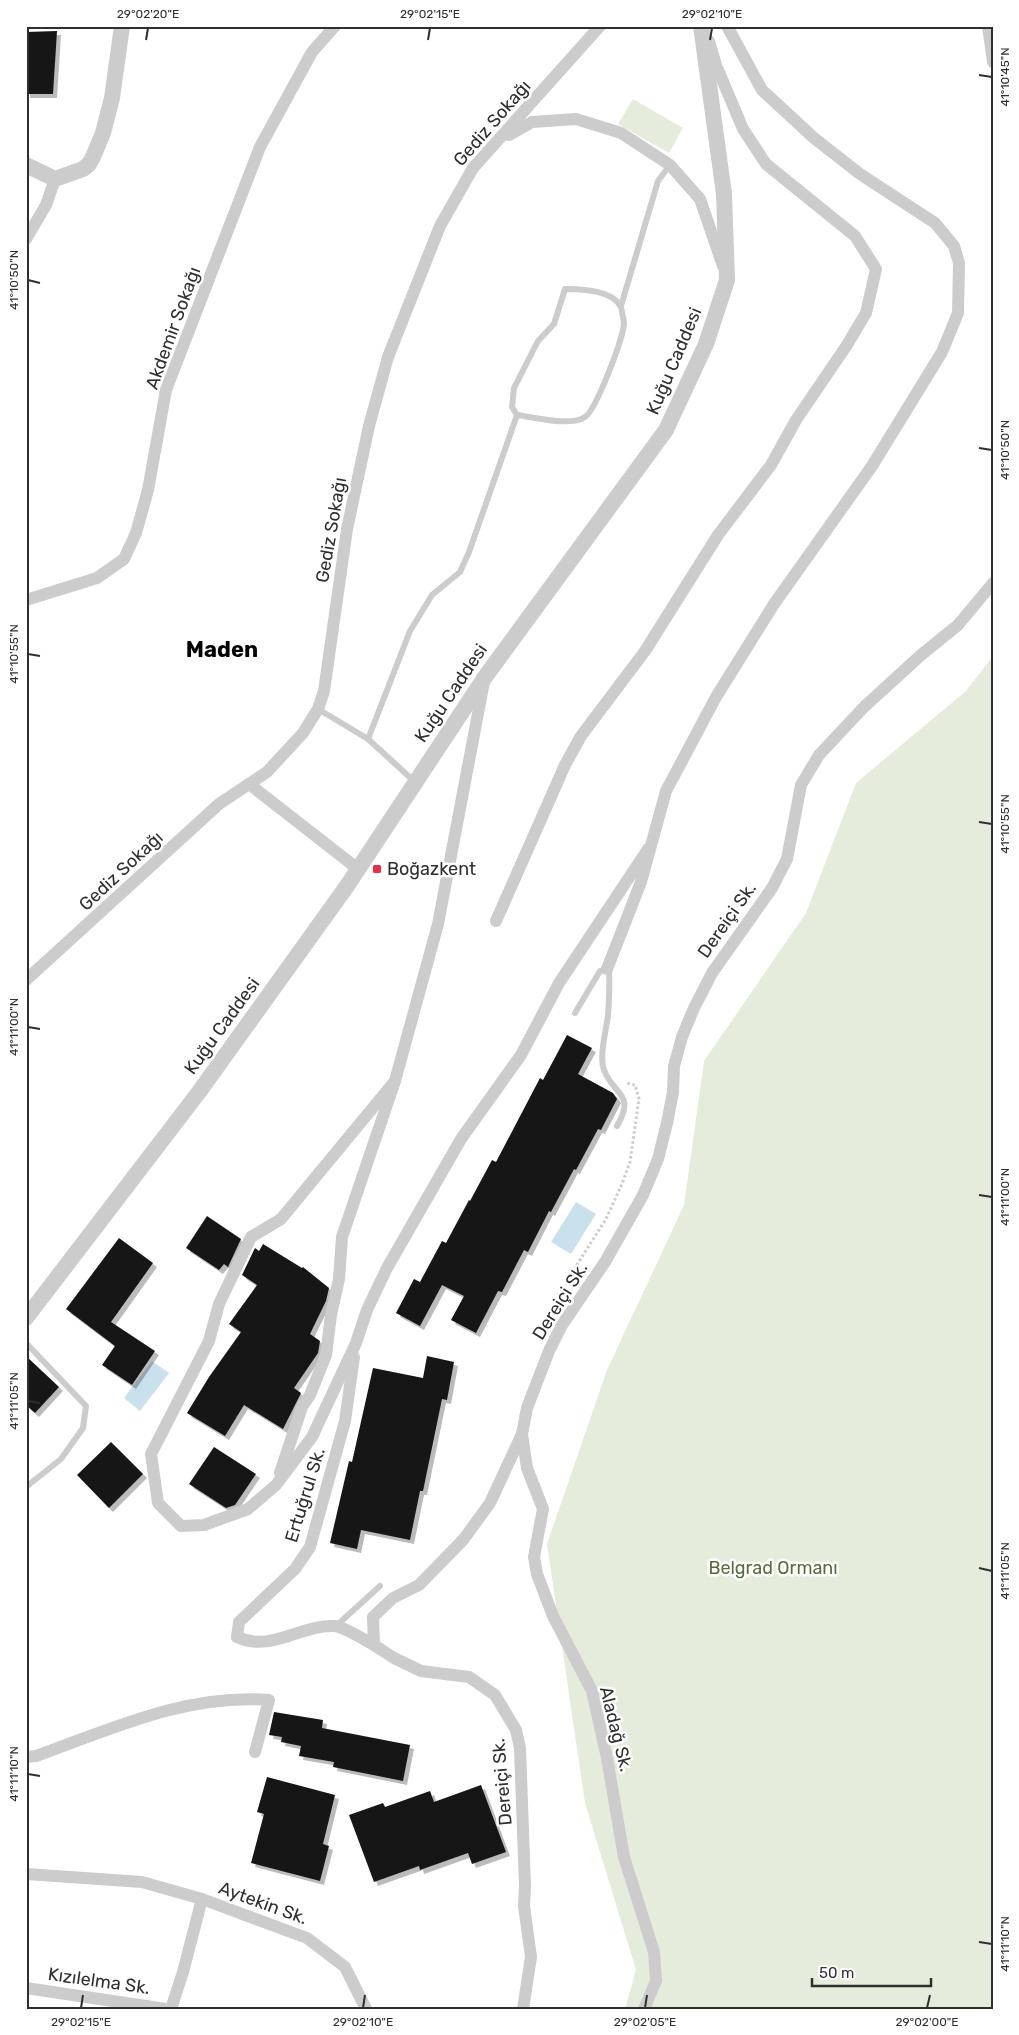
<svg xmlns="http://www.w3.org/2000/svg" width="1019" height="2035" font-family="Rubik,sans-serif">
<defs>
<filter id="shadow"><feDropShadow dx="4" dy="4" stdDeviation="0" flood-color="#0004"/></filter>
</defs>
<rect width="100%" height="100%" fill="#fff"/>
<g fill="#e6ecdc">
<path d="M633,99l50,29 -14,25 -51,-29z"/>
<path d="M993,656v1353h-368l11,-39 -51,-167 -38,-259 60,-174 77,-165 20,-144 102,-148 50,-130 110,-92z"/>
</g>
<g fill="#c8e1ed">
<path d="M576,1202l20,12 -25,40 -20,-12z"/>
<path d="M152,1361l17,12 -29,38 -16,-13z"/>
</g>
<g fill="#161616" filter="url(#shadow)">
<path d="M57,31l-4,63h-27v-62z"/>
<path d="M567,1035l25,13 -14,26 35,19 4,6 -16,31 -3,-1 -22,41 -2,-1 -23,43 -2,-1 -21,41 -4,-2 -22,42 -4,-1 -22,42 -25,-13 13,-24 -22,-11 -22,41 -24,-13 18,-34 6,3 22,-41 4,2 23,-43 1,1 22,-41 4,2 44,-84 3,2z"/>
<path d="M207,1216l34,23 -13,28 -4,-3 -5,6 -33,-22z"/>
<path d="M119,1238l34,25 -42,59 44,29 -23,34 -30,-20 13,-19 -49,-37z"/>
<path d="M263,1244l39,24 1,-1 26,21 -3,13 -16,33 10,7 -2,12 -24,35 7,5 -18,36 -39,-24 -19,31 -38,-23 22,-36 32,-45 -12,-8 28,-39 -15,-10 13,-27 4,3z"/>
<path d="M26,1356l33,31 -24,26 -9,-8z"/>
<path d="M427,1356l27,6 -7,38 -5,-1 -19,92h-3l-10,49 -49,-10 -4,19 -27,-6 19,-82 3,1 21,-94 50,10z"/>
<path d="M111,1442l32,32 -34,34 -32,-33z"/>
<path d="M214,1447l42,27 -21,31 -9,3 -37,-24z"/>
<path d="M274,1712l49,8 -1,8 88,17 -7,36 -70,-14 1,-5 -35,-6 2,-10 -20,-4 1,-5 -13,-2z"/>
<path d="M267,1777l68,18 -12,49 6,2 -9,35 -69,-18 13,-49 -7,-2z"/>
<path d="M481,1785l25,67 -34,12 -4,-11 -48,17 -1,-4 -45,16 -25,-67 34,-12 2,4 45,-16 4,11z"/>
</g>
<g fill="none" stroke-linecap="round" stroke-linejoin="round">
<path stroke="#ccc" stroke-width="3" stroke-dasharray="2.5 2.5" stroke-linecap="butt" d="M566,1282l40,-63 16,-35 8,-22 9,-63 -4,-14 -9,-2"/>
<g stroke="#ccc" stroke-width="6">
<path d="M565,289c16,0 48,1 56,18 1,4 2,11 3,15 0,15 -28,88 -39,95 -15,10 -51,0 -68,-2l-5,-8 2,-19 24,-47 16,-17z"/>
<path d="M621,306l37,-125 12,-16"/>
<path d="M318,709l50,30 47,43"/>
<path d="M368,739l42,-108 22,-36 28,-23 9,-20 48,-137"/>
<path d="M575,1013l25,-42 9,-1c1,15 0,31 -1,46 -2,14 -9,41 -4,54 10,26 32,23 13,56"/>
<path d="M26,1343l60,63 -3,22 -22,31 -35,28"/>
<path d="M336,1626l44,-40"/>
</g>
<g stroke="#ccc" stroke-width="12">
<path d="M988,26l5,36"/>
<path d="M509,135l23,-13 44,-3 45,14 49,32 30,34 23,67"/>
<path d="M26,239l20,-34 9,-26"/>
<path d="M26,600l71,-22 27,-19 12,-26 12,-43 18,-100 94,-243 52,-95 23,-26"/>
<path d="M249,784l109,85"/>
<path d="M496,921l69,-156 16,-29 64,-85 73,-116 53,-70 25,-45 51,-75 19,-32 10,-44 -21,-33 -89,-72 -23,-35 -27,-64 -7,-24"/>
<path d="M607,969l34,-87 25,-91 50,-94 58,-93 98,-138 70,-114 16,-39 1,-50 -5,-17 -19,-23 -75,-49 -46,-36 -52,-48 -35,-64"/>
<path d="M26,980l193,-176 48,-32 36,-39 15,-24 6,-18 23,-162 22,-103 19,-69 52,-131 33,-58 127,-142"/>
<path d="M395,1081l-114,138 -30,18 -32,67 -10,37 -58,113 7,49 23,23 23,-1 44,-16 28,-24 36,-48 44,-94 11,-33 20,-42 74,-129 60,-84 38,-72 89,-134"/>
<path d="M354,1357l-9,64 -35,126 -15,22 -56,53 -2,15c34,16 64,-13 98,-11 9,1 30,14 39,19"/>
<path d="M522,1434l5,34 16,41 -9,48 3,17 16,42 39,75 15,67 17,99 30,95 2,29 -12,28"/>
<path d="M280,1473l22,-66 8,-12 16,-40 5,-40 8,-36 3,-42 53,-156 43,-157 46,-242"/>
<path d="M26,1757l10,-1c75,-27 152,-63 233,-56l-14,52"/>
<path d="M26,1874l116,8 60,17 105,39 38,29 21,42"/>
<path d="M26,1988l140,21"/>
<path d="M171,2009l12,-37 19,-73"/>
<path d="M523,2009l8,-52 -7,-51 1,-20 -5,-138 -4,-18 -21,-35 -26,-18 -48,-6 -27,-13 -20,-13 -1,-28 20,-19 26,-13 44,-45 27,-37 32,-69 5,-26 22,-57 13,-26 43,-63 38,-67 15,-36 9,-36 6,-31 1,-26 8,-29 12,-29 18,-35 60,-85 15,-29 14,-74 18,-30 45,-48 57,-52 37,-30 35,-42"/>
</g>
<g stroke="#ccc" stroke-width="16">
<path d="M26,165l29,14 28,-10 6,-5 4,-7 10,-24 9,-35 10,-72"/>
<path d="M26,1318l173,-226 148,-206 138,-209 181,-247 40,-86 21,-64 -3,-86 -23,-168"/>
</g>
</g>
<path fill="none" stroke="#2f2f2f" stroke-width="2" d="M146,40l2,-12M428,40l2,-12M710,40l2,-12M979,75l13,2M28,280l12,3M979,448l13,2M28,654l12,2M979,822l13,2M28,1027l12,2M979,1195l13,2M28,1401l12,2M979,1568l13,3M28,1774l12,2M979,1942l13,2M81,2008l2,-13M363,2008l2,-13M645,2008l2,-13M927,2008l3,-13"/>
<rect fill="#ea2d49" stroke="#fff" stroke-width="2" x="372" y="864" width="10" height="10" rx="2.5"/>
<g text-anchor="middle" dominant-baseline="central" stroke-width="5" stroke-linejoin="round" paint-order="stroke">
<g font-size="18" fill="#2f2f2f" stroke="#fff">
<text transform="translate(492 123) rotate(-49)">Gediz Sokağı</text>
<text transform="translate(173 328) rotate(-70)">Akdemir Sokağı</text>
<text transform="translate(674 361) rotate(-67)">Kuğu Caddesi</text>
<text transform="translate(331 530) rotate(-80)">Gediz Sokağı</text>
<text transform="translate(451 693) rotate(-56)">Kuğu Caddesi</text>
<text transform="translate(121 871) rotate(-43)">Gediz Sokağı</text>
<text transform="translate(727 920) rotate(-55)">Dereiçi Sk.</text>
<text transform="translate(222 1026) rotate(-54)">Kuğu Caddesi</text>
<text transform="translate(560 1301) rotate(-58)">Dereiçi Sk.</text>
<text transform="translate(305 1495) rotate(-73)">Ertuğrul Sk.</text>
<text transform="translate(616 1729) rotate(76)">Aladağ Sk.</text>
<text transform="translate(502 1782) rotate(-95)">Dereiçi Sk.</text>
<text transform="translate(263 1903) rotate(20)">Aytekin Sk.</text>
<text transform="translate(99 1981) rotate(8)">Kızılelma Sk.</text>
</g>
<g font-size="18" fill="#2f2f2f" stroke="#fff" text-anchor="start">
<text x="387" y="869">Boğazkent</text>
</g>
<g font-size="18" fill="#556c3b" stroke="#fff">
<text x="773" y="1568">Belgrad Ormanı</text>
</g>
<g font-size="22" font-weight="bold" fill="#000" stroke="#fff">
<text x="222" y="649">Maden</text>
</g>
</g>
<rect width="1019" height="2035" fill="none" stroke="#ffffff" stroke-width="55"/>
<path d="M812 1978v8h119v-8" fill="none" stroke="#2f2f2f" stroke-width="2.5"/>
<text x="819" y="1978" font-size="15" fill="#2f2f2f" stroke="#ffffff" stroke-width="4" paint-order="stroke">50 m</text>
<rect x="28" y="28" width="964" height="1980" fill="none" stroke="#2f2f2f" stroke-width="2"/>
<g font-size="12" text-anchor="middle" fill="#2f2f2f">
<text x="148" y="18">29°02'20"E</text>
<text x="430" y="18">29°02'15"E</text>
<text x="712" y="18">29°02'10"E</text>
<text transform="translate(1005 77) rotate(-90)" y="4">41°10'45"N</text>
<text transform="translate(14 280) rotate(-90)" y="4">41°10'50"N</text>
<text transform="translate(1005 450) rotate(-90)" y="4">41°10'50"N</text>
<text transform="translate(14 654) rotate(-90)" y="4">41°10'55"N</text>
<text transform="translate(1005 824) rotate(-90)" y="4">41°10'55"N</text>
<text transform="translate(14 1027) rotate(-90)" y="4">41°11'00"N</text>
<text transform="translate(1005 1197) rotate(-90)" y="4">41°11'00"N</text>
<text transform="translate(14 1401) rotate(-90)" y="4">41°11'05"N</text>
<text transform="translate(1005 1571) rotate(-90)" y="4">41°11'05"N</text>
<text transform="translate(14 1774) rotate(-90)" y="4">41°11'10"N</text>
<text transform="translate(1005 1944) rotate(-90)" y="4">41°11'10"N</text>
<text x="81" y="2026">29°02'15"E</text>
<text x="363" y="2026">29°02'10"E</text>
<text x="645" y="2026">29°02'05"E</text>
<text x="927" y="2026">29°02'00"E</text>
</g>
</svg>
